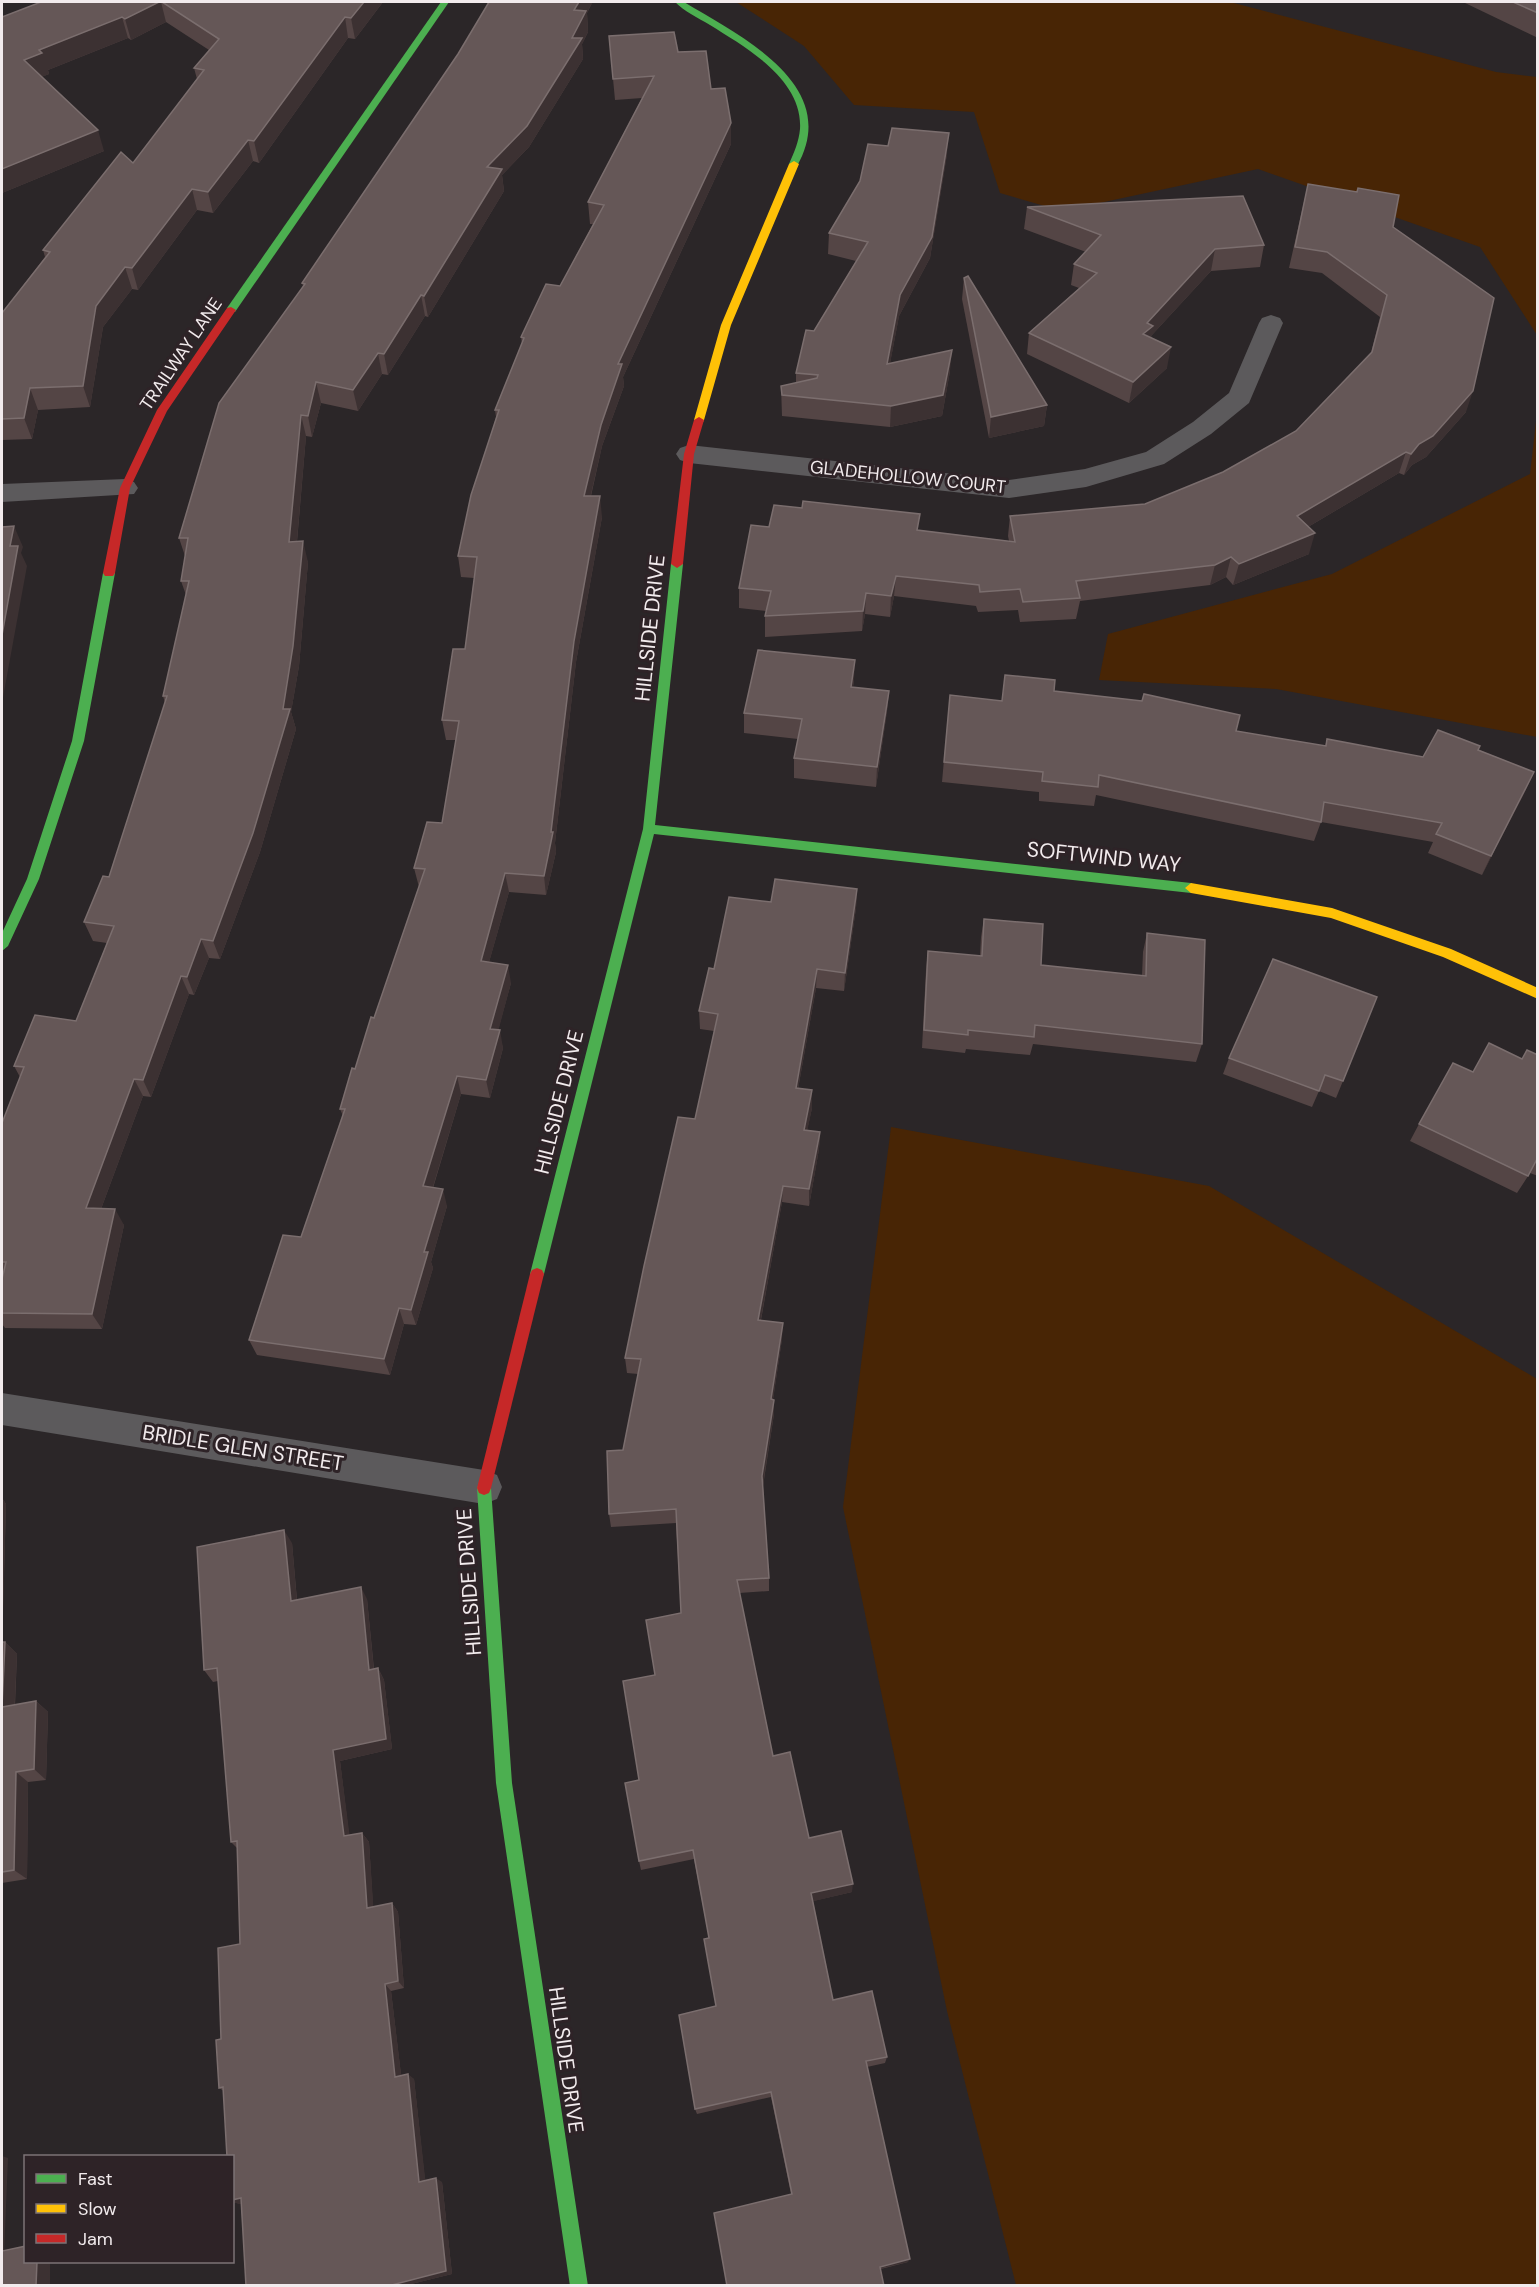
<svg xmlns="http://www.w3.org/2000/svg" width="1539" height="2287" font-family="'DM Sans',sans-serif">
<rect width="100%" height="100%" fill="#2b2628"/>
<g fill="#482505">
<path d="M736,2h494l266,70 41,5v258l-57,-88 -222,-78 -196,42 -62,-18 -26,-81 -120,-7 -50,-59z"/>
<path d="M1537,413v324l-261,-48 -177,-9 9,-46 224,-60 198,-100z"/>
<path d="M891,1127l318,59 328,193v906h-521l-69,-274 -104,-504z"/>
</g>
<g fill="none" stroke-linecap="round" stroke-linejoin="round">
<g fill="#5c5a5c" fill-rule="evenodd">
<path d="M1271,315l9,3 3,5 -34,80 -38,31 -47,30 -78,23 -77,11 -320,-35 -9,-3 -4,-6 4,-6 9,-3 320,35 76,-11 61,-17 47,-30 36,-29 30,-70 3,-5z"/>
<path d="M125,479l9,3 4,6 -4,6 -132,8v-18z"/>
<path d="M2,1393l482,77 13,5 5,12 -5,12 -13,5 -482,-79z"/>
</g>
<g fill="#4caf50" fill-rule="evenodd">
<path d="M441,2h8l-214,310h-8v-4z"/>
<path d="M675,2h9c56,34 159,83 113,164l-8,-2c5,-11 10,-23 11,-35 3,-50 -55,-82 -90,-104 -12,-7 -26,-14 -35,-23z"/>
<path d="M677,560l6,4 -28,261 536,58 6,5 -6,5 -537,-59 -110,440 -2,4 -5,2 -5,-2 -2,-4 113,-445 28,-265z"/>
<path d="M109,569l6,4 -31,168 -45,138 -31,67 -6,5v-18l25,-54 45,-138 31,-168z"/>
<path d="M484,1481l5,2 2,5 21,295 76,503h-18l-74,-503 -19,-295 2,-5z"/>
</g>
<g fill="#ffc107" fill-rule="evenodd">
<path d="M794,161l5,3 -68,161 -27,95 -1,2h-8l-1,-2 27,-95 68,-161z"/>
<path d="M1191,883l141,25 119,41 87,39v11l-95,-42 -112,-39 -140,-25 -6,-5z"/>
</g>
<g fill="#c62828" fill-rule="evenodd">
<path d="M231,307l5,3 -69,101 -37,77 -15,85 -2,3h-8l-2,-3 17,-85 37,-78 70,-102z"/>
<path d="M699,417l5,3 -10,34 -11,110 -6,4 -6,-4 13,-110 10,-34z"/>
<path d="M537,1268l5,2 2,4 -53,214 -2,5 -5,2 -5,-2 -2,-5 53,-214 2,-4z"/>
</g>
</g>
<g fill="#544545">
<path d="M41,2h342l-28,37 -7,-1 -89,125 -6,-2 -40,52 -16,-3 -59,80 -6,-1 -29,38 -13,80 -52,3 -6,29 -30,1v-127l43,-56 -2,-7 90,-87 64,-84 -3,-11 15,-18 -43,-28 -35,18 -3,-2 -80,32 1,4 -8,3 63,74 -102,42v-176z"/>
<path d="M1463,2h75v36z"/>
<path d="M592,3l-5,10 1,19 -6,12 1,15 -54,88 -27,28 2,16 -76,126 -3,-1 -37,59 -6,-1 -24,37 -37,-8 -9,34 -6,-1 -9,106 11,20 -9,104 -8,46 5,17 -36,123 -40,107 -11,-1 -15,37 -5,-1 -38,103 -8,-1 -42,113 23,16 -22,104 -97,-1 -3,-4v-201l18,-46 -6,-11 62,-45 31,-78 -14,-2 -9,-19 25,-45 56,-174 -2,-7 23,-101 -5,-14 4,-25 -6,-18 124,-252 -1,-3z"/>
<path d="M609,36l69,16 33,37 20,55 -108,233 1,9 -22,60 -11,50 11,21 -26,145 -21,181 1,9 -10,43 -37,-3 -20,70 22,21 -13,47 5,18 -13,50 -29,-4 -28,94 14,18 -16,56 2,6 -17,57 -12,-1 -14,51 -133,-20 -8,-15 52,-103 42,-121 -3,-7 34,-91 45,-131 -5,-19 28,-45 14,-83h-10l-4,-20 23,-71 9,-71 -13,-1 -3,-21 38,-139 -1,-7 27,-66 -1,-7 39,-51 33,-62h-3l-2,-22 54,-104 -27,2z"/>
<path d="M947,154l-17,104 -31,58 -9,47 60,8 -8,45 -52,11 -108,-11 -1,-30 15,-3v-10l18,-42 42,-70 -28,-7 1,-21z"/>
<path d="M1308,184l85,43 73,185 -40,45 -14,8 -8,10 -5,-2 -91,54 1,27 -76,31 -7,-8 -16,8 -130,16 -4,18 -56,3 -2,-12 -40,2 -2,-6 -82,-10 -4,21 -25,-3 -3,17 -97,6v-21l1,-5 -27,-3v-20l30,-61 150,3 90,11 -1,-5 2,-20 135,-12 78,-32 73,-41 75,-78 9,-36 -58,-44 -33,-5z"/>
<path d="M1027,207l237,38 -4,22 -49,4 -60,65 16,32 -38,35 -102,-49 2,-21 50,-45 -8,-3 3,-21 12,-12 -62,-23z"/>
<path d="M964,278l83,127 -3,21 -55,12 -27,-139z"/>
<path d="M854,680l-1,7 36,4 -2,20 -11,76 -82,-9v-20l4,-19 -54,-6v-20z"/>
<path d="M1054,691l182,40 89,15 2,-7 96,18 56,-7 55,22 -52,103 -54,-22 5,-11 -112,-20 -7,19 -218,-46 -2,11 -55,-5v-9l-97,-10 6,-67 53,-14z"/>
<path d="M857,889l-1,19 -12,83 -28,-3 -18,101 14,1v18l-5,22 13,2 -1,17 -10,57 -27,-4 -21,118 21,19 -9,60 1,15 -11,72 6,92v13l-30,2 34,163 36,82 43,54 -39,9 20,99 54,57 -2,6 -18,4 41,195 -27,7 -90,-75 -20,-97 -74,17 -2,-5 21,-103 -7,-68 -15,-79 -53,11 -2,-9v-81l16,-105 26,-62 -5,-90 -65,4 -2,-13 14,-64 15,-76 -11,-1 -2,-15 70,-239 19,-88 -14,-2 -1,-18 15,-42 57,-67z"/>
<path d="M984,919l57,46 101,11 1,-24 4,-19 55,111 -6,18 -163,-18 -3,11 -64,-6 -1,4 -43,-5 4,-78 2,-19 52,5 1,-19z"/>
<path d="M1273,959l70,122 -7,17 -17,-7 -7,16 -89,-33 6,-16z"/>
<path d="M1538,1055v121l-8,-3 -13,20 -107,-52 9,-17 54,-52z"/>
<path d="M2,1498l4,6 -4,138h3l12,12 -2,51 21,-4 12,11 -2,68 -18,2 -1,97 -25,4v1z"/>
<path d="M292,1543l5,57 70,-1 7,70 4,-1 6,12 8,69 -52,12 9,74 13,-2 7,9 4,65 19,-4 6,9 6,76 -13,3 10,84 13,4 11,102 17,1 10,92 -49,12h-157l-5,-82 -9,-2v-45l-8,-66 -5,-3 2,-49 19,-95 -3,-96 -6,-6 -13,-161 -5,1 -9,-12z"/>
</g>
<g fill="#3c3132">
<path d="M159,2h2l5,20 -35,18 -6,-21z"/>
<path d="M364,2h19l-28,37 -4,-21z"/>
<path d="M579,2h13v1l-5,10 1,19 -6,12 1,15 -54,88 -27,28 2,16 -76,126 -4,-21 63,-129 85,-129 2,-28z"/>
<path d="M122,17l6,21 -80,32 1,4 -19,8 -6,-22 15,-10z"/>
<path d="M345,17l3,21 -89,125 -5,-22z"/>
<path d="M731,123v21l-108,233 1,9 -22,60 -16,70 -2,-20 17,-71 17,-61z"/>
<path d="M98,130l6,21 -102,42v-24z"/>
<path d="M949,133l-2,21 -17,104 -31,58 -13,69 1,-21 13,-69z"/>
<path d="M248,140l5,21 -40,52 -5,-21z"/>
<path d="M192,189l5,21 -59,80 -6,-22z"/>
<path d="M1215,249l-4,22 -60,65 -2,11 -6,-13 4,-11z"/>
<path d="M125,267l7,22 -29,38 -13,80 -7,-21 13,-80z"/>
<path d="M421,295l4,21 -37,59 -4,-21z"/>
<path d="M1171,347l-4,21 -38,35 4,-21z"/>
<path d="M952,350l-2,21 -8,45 -52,11 1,-21z"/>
<path d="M378,353l4,21 -24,37 -5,-21z"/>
<path d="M316,382l5,21 -9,34 -4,-21z"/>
<path d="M30,388l8,22 -6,29 -8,-21z"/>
<path d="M1473,391l-7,21 -40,45 -14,8 -8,10 7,-21 8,-10z"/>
<path d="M1047,405l-3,21 -55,12 2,-21z"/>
<path d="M301,415l5,21 -11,127 -6,-21z"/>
<path d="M1406,452l-7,21 -108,64 6,-21z"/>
<path d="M600,496l2,21 -26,145 -21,181 1,9 -10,43 -2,-19 7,-44 23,-191z"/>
<path d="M14,526l9,21 -2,6 6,13 -25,137v-68l8,-89z"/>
<path d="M1315,533l-6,21 -76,31 6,-21z"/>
<path d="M303,541l5,21 -9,104 -8,46 5,17 -36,123 -40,107 -7,-18 70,-232z"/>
<path d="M1231,557l-5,20 -16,8 5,-20z"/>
<path d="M896,576l-2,20 -4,21 1,-21z"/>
<path d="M866,593l-1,21 -3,17 1,-20z"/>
<path d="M855,660l-1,20 -4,27 1,-20z"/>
<path d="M889,691l-2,20 -11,76 1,-20z"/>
<path d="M1534,772l-9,20 -43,83 9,-19z"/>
<path d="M505,873l4,19 -25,88 -3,-19z"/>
<path d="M857,889l-1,19 -12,83 1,-18z"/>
<path d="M201,939l8,19 -15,37 -7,-18z"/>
<path d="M508,965l3,18 -17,64 -4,-18z"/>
<path d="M817,969l-1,19 -21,118 1,-18z"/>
<path d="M181,976l8,18 -38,103 -8,-17z"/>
<path d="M500,1030l3,18 -13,50 -4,-18z"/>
<path d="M457,1076l4,18 -33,109 -5,-17z"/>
<path d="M134,1079l9,17 -48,129 -9,-17z"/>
<path d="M812,1090v18l-8,39v-17z"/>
<path d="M820,1132l-1,17 -10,57v-17z"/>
<path d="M783,1186l-1,16 -24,133v-15z"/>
<path d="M443,1189l4,17 -16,56 2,6 -17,57 -5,-15 13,-58z"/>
<path d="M115,1209l9,16 -22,104 -10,-15z"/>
<path d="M399,1308l5,16 -14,51 -6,-16z"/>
<path d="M783,1323l-1,16 -11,75v-15z"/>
<path d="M774,1400v14l-12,76v-14z"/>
<path d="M2,1498l4,6 -4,152z"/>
<path d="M284,1530l8,13 6,71 -7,-13z"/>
<path d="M361,1587l6,12 8,83 -6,-12z"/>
<path d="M5,1642l12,12 -3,64 -12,-11z"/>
<path d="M378,1668l6,12 8,69 -52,12 11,85 -7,-10 -11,-86z"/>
<path d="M36,1701l12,11 -2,68 -12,-11z"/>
<path d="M16,1772l12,10 -1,97 -13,-9z"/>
<path d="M362,1833l7,9 5,74 -7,-8z"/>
<path d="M853,1884l-1,8 -42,10 1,-9z"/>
<path d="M392,1903l6,9 6,76 -6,-7z"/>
<path d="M385,1984l6,7 11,91 -7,-5z"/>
<path d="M408,2074l6,5 12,107 -7,-4z"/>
<path d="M2,2156l6,2 -4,97h-2z"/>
<path d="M436,2178l6,4 10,92 -49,12h-15z"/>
<path d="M241,2198l9,4 -10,2 -8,-2v-2z"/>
<path d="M910,2259l-2,3 -30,7 2,-2z"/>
<path d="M37,2262h13v24h-14z"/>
</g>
<g fill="#655757" stroke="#7b6e6e" stroke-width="1.5">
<path d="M41,2h118l-34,17 -3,-2 -83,33 3,3 -18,7 74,70 -96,39v-152z"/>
<path d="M162,2h202l-13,16 -6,-1 -91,124 -6,-1 -40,52 -16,-3 -60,79 -7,-1 -29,39 -13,80 -53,2 -6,30 -22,1v-106l48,-61 -7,-2 78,-98 12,11 71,-93 -10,-2 25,-29z"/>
<path d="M489,2h90l-5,8 12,1 -14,27h10l-55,88 -40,41 15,2 -78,127 -3,-1 -37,59 -6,-1 -25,37 -37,-8 -8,34 -7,-1 -12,127 14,-1 -10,105 -10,63h7l-37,124 -40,108 -12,-2 -14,38 -6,-1 -38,104 -9,-1 -48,129 29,1 -23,105 -90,-1v-34l4,-17h-4v-139l22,-56 -10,-1 21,-51 41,6 38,-95 -30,-4 19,-46 6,1 58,-181h-4l26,-115h-8l7,-43h-9l40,-135 86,-119 -3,-1 156,-229z"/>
<path d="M1513,2h25v11z"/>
<path d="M674,32l4,20 28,-1 5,38 14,-1 6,35 -113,241h4l-21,61 -17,71h16l-26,145 -23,191h2l-9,44 -39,-3 -24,88 27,4 -18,64 10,1 -14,50 -29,-4 -34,110 20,3 -19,63h4l-17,58 -12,-2 -15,51 -135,-19 34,-105 18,2 44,-128h-5l12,-41 3,1 16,-52 3,1 51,-149 -11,-1 13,-46 15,1 17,-102 -17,-1 11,-71h12l12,-92 -19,-1 13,-61 28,-85h-4l29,-72 -3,-1 25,-53 14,2 44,-81 -16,-3 66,-126 -41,3 -4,-43z"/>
<path d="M892,128l57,5 -17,104 -32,58 -13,69 65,-14 -9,45 -52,11 -109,-11 -1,-9 36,-8 1,-3 -22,-2 10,-43 8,1 54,-89 -39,-9 31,-52 8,-37 20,2z"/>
<path d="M1308,184l49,8 1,-4 41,7 -6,32 101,71 -21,93 -40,45 -14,8 -8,10 -5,-2 -109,64 18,17 -76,31 -8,-7 -16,8 -139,16 4,17 -57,4 -3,-13 -40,3 -1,-7 -83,-9 -5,20 -25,-3 -3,18 -98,5 6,-25 -32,-3 12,-63 18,2 5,-22 28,3 1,-7 117,13 -3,16 98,12 -5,-26 135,-12 78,-32 73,-41 76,-79 15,-57 -60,-43 -32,-5z"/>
<path d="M1243,196l21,49 -49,4 -68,74 6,3 -10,8 28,13 -38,35 -104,-49 68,-60 -23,-9 27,-29 -74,-28z"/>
<path d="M968,276l79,129 -56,12 -27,-139z"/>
<path d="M14,526l-4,20h8l-16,89v-108z"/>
<path d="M758,650l97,10 -4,27 38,4 -12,76 -83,-9 8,-39 -58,-6z"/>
<path d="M1005,675l50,5 -1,11 88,10 2,-7 96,21 -4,16 90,15 1,-7 96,18 15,-27 42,16 -2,4 56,22 -43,84 -55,-22 6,-11 -118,-21 -3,20 -222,-47 -1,12 -56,-6 1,-9 -99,-10 6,-67 52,6z"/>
<path d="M775,879l82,10 -12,84 -28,-4 -21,119 16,2 -8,40 16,2 -11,57 -26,-3 -25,134 25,3 -12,76 3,1 -12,76 7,102 -32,2 36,176 17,-4 19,86 32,-7 12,53 -42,9 22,107 39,-9 15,66 -21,4 44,198 -30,8 4,19h-157l-13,-73 78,-19 -21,-102 -76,17 -16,-94 37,-9 -12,-67 5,-1 -16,-88 -54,11 -14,-78 14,-3 -16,-99 32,-6 -9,-55 35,-7 -5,-104 -67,5 -2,-63 16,-1 18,-91 -16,-1 19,-92 34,-149 17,2 23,-105 -19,-3 10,-43 5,1 15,-72 42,5z"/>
<path d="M984,919l59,5 -2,41 105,11 1,-43 58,7 -3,104 -167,-19 -1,12 -66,-7v5l-44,-5 4,-79 54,5z"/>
<path d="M1273,959l104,38 -34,84 -18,-6 -6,16 -90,-33z"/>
<path d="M1489,1043l33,16 5,-9 11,5v102l-10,19 -109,-52 34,-61 20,9z"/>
<path d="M284,1530l7,71 70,-14 8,83 9,-2 8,71 -53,11 11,86 18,-3 5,75 25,-5 6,78 -13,3 10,93 13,-3 11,108 17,-4 10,93 -58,15h-142l-5,-88 -9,2v-43h-5l-4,-70 -4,1 -3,-48 5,-1 -3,-91 22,-4 -3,-103 -6,1 -14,-174 -13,2 -7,-123z"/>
<path d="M2,1642h3l-3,65 34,-6 -2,68 -18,3 -2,98 -12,2z"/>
<path d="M26,2246v16h11l-1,24h-34v-35z"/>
</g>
<g text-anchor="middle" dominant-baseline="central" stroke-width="6" stroke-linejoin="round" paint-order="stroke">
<g font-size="18" fill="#f2ebed" stroke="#2e2327">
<text transform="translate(181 354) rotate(-56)">TRAILWAY LANE</text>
<text transform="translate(908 477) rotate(6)">GLADEHOLLOW COURT</text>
</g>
<g font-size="21" fill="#f2ebed" stroke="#2e2327">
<text transform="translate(650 628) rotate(-84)">HILLSIDE DRIVE</text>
<text transform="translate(1104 857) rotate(6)">SOFTWIND WAY</text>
<text transform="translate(559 1102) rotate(-76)">HILLSIDE DRIVE</text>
<text transform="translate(243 1448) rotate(9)">BRIDLE GLEN STREET</text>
<text transform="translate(469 1582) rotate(-94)">HILLSIDE DRIVE</text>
<text transform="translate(566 2060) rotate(82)">HILLSIDE DRIVE</text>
</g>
</g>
<rect width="1539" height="2287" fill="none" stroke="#f2ebed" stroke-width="6"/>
<rect x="24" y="2155" width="210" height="108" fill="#2e2327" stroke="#7c7376" stroke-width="1.5"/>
<rect x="36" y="2174" width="30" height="9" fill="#4caf50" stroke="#7c7376" stroke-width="1.5"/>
<text x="78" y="2185" font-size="18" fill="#f2ebed">Fast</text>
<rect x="36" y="2204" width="30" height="9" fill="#ffc107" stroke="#7c7376" stroke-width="1.5"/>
<text x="78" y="2215" font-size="18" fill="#f2ebed">Slow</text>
<rect x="36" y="2234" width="30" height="9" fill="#c62828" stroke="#7c7376" stroke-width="1.5"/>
<text x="78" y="2245" font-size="18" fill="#f2ebed">Jam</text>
</svg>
